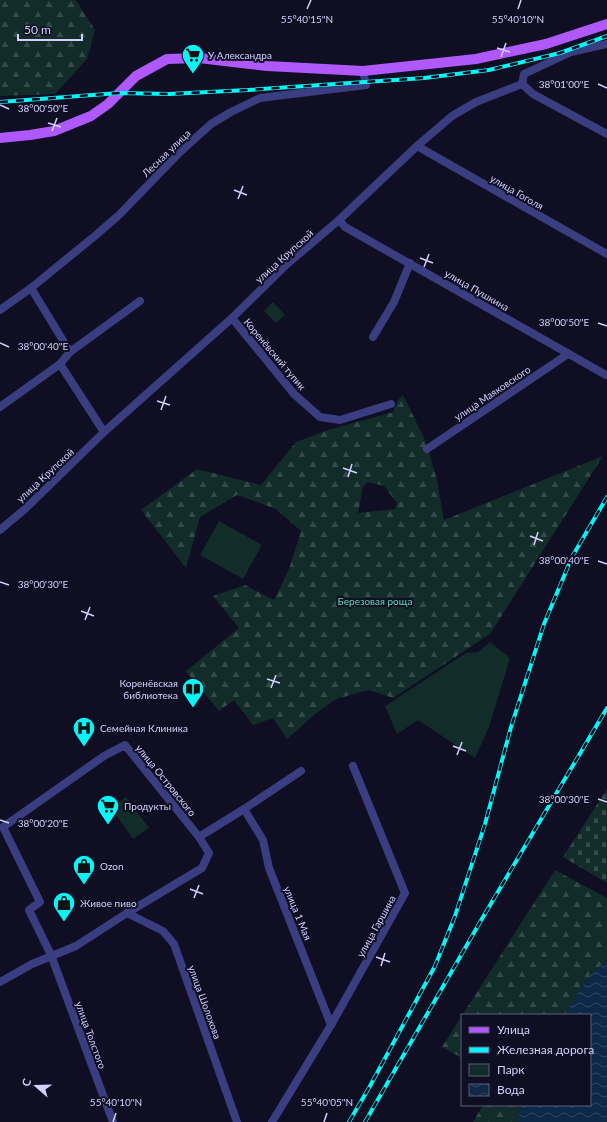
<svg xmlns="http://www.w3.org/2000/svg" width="607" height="1122" font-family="Lato,sans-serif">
<defs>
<pattern id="forest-firs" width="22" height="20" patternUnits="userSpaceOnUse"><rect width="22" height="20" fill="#112c29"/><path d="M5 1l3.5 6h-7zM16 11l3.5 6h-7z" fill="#334a49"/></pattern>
<pattern id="cemetery-stones" width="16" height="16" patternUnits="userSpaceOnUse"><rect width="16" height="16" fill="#112c29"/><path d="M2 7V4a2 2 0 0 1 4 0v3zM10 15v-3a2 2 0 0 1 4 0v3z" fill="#334a49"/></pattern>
<pattern id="water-waves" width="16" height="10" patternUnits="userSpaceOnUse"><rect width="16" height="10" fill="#0d2947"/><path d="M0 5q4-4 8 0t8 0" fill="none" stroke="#2f4763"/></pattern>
</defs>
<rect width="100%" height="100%" fill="#0f0e22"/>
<g fill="#112c29">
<path d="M273,302l12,13 -9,8 -12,-12z"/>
<path d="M219,521l43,24 -19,34 -43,-24z"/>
<path d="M490,642l20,16 -21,69 -14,31 -57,-38 -21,14 -12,-28 81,-53 12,-1z"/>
<path d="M126,797l23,31 -16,11 -22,-31z"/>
</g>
<g fill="url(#forest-firs)" fill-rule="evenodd">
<path d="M0,0h76l19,30 -8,29 -32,35 -55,2z"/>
<path d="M403,395l23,47 11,38 7,40 159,-64 -113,178 -97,64 -24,-8 -33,9 -21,15 -28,25 -14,-21 -20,7 -19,-25 -15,11 -33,-40 53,-43 -26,-32 32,-11 29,15 15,-31 12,-38 -25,-22 -39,-14 -37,22 -14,51 -45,-58 56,-41 64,16 35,-43 35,-13 62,-17 5,-12zM368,482l16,4 13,17 -2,6 -37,4 5,-26z"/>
<path d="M555,870l52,28v62l-17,15 -20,30 -5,10h-103v43l-20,-11z"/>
<path d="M483,1105h38l-4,17h-44z"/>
</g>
<path fill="url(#cemetery-stones)" d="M607,789v94l-44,-26z"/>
<path fill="url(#water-waves)" d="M607,960v162h-90l4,-17h69v-90h-25l5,-10 20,-30z"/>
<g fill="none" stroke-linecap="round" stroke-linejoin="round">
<g stroke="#3a3e81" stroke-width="8">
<path d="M522,84l11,10 74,40"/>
<path d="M417,146l190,108"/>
<path d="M339,220l6,7 261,148"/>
<path d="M31,288l39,64"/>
<path d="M0,310l31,-22 65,-53 23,-20 61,-63 31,-28 20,-12 29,-14 106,-13 -3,-14"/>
<path d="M232,318l62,76 26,23 20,3 51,-16"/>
<path d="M373,337l21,-35 16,-39"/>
<path d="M60,364l44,68"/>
<path d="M0,407l60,-43 10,-12 70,-51"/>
<path d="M427,449l141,-95"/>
<path d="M0,530l25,-21 79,-77 128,-114 54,-53 53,-45 78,-74 35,-30 24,-14 46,-18 2,-10 47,-22 36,-8"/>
<path d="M244,809l19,31 6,28 62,157"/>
<path d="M199,837l45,-28 57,-38"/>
<path d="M127,913l36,18 11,13 63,178"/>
<path d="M0,982l32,-18 44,-18 51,-33 75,-45 7,-15 -10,-16 -74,-92 -21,11 -101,71 37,75 -11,8 22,45 62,167"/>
<path d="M272,1122l59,-97 74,-132 -52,-127"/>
</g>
<path stroke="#af59fd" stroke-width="10" d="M0,138l30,-3 24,-4 37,-15 17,-12 28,-28 31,-17 32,-1 68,8 96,5 113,-12 70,-15 61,-20"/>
<g stroke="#03f7f7" stroke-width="4">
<g id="rail">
<path d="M0,102l119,-9 50,1 79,-4 176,-12 65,-8 71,-17 47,-17"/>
<path d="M349,1122l21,-36 65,-120 20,-50 30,-92 26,-97 33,-103 28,-67 35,-60"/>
<path d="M365,1122l118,-205 124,-209"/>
</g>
</g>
<use href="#rail" stroke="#0f0e22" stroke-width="2.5" stroke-dasharray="8" stroke-linecap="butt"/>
</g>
<path fill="none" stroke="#d1d0fe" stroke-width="1.5" d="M307,9l4,-9M518,9l3,-9M497,48l13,4M501,57l5,-14M598,84l9,4M0,105l9,4M48,123l13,4M52,131l5,-13M234,190l13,5M238,199l5,-13M420,258l13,5M424,267l5,-13M598,323l9,3M0,343l9,4M157,401l13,4M161,410l5,-14M343,468l14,5M348,477l4,-13M530,536l13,5M534,545l4,-13M598,561l9,3M0,582l9,3M81,611l13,5M85,620l5,-13M267,679l13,4M271,688l5,-13M453,746l13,5M457,755l5,-13M598,799l9,3M0,820l9,3M190,889l13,5M194,898l5,-13M376,957l14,5M381,966l4,-13M113,1122l3,-9M324,1122l3,-9"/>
<defs>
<g id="supermarket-pin" transform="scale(1.15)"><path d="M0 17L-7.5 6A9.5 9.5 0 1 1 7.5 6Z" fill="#03f7f7" stroke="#0f0e22"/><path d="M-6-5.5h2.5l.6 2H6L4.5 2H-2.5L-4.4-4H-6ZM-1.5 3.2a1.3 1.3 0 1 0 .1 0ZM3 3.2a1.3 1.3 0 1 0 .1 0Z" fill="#111"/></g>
<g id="library-pin" transform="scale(1.15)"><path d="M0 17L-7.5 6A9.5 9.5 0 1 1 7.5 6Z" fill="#03f7f7" stroke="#0f0e22"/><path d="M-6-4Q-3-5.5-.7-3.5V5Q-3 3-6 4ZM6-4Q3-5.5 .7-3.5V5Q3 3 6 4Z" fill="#111"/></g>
<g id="hospital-pin" transform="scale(1.15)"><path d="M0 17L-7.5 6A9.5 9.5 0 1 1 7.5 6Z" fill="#03f7f7" stroke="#0f0e22"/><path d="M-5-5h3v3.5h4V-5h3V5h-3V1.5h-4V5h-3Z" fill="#111"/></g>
<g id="shop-pin" transform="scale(1.15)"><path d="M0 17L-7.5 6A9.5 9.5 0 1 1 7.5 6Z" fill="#03f7f7" stroke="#0f0e22"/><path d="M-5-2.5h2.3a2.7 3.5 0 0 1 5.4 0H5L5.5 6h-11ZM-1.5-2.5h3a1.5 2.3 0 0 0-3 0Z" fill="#111"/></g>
</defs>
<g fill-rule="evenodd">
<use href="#supermarket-pin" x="193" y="55"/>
<use href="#library-pin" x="193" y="689"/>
<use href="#hospital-pin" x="84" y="728"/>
<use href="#supermarket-pin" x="108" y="806"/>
<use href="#shop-pin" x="84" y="866"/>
<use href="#shop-pin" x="64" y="903"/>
</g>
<g text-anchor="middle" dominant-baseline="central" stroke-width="4" stroke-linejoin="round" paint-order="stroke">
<g font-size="10" fill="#d1d0fe" stroke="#0f0e22" text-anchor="start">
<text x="208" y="55">У Александра</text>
<text x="178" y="683" text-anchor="end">Коренёвская<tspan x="178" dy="12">библиотека</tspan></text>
<text x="100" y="728">Семейная Клиника</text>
<text x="124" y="806">Продукты</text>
<text x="100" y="866">Ozon</text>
<text x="80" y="903">Живое пиво</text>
</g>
<g font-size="10" fill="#d1d0fe" stroke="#0f0e22">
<text transform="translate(166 153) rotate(-44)">Лесная улица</text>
<text transform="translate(517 192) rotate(30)">улица Гоголя</text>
<text transform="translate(284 256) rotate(-42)">улица Крупской</text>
<text transform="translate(477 290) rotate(30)">улица Пушкина</text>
<text transform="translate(275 354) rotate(50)">Коренёвский тупик</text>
<text transform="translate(492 393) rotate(-34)">улица Маяковского</text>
<text transform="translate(45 475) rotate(-43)">улица Крупской</text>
<text transform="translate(166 780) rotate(51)">улица Островского</text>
<text transform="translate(298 913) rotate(68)">улица 1 Мая</text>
<text transform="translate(376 926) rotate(-61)">улица Гаршина</text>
<text transform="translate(205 1002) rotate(70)">улица Шолохова</text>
<text transform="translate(91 1035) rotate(70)">улица Толстого</text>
</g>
<g font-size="10" fill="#5dddb0" stroke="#0f0e22">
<text x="375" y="601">Березовая роща</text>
</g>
</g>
<g font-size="10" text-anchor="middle" fill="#d1d0fe" stroke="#0f0e22" stroke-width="4" stroke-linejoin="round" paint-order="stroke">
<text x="307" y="23">55°40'15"N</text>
<text x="518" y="23">55°40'10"N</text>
<text x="564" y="88">38°01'00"E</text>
<text x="43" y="112">38°00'50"E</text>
<text x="564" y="326">38°00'50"E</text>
<text x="43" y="350">38°00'40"E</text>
<text x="564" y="564">38°00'40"E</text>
<text x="43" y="588">38°00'30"E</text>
<text x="564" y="803">38°00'30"E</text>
<text x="43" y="827">38°00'20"E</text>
<text x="116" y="1106">55°40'10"N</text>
<text x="327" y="1106">55°40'05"N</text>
</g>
<rect x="461" y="1014" width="130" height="92" fill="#0f0e22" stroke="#5d5c7a"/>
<rect x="469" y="1027" width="20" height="6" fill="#af59fd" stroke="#5d5c7a"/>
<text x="497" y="1034" font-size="12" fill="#d1d0fe">Улица</text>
<rect x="469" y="1047" width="20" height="6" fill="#03f7f7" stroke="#5d5c7a"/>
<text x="497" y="1054" font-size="12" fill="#d1d0fe">Железная дорога</text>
<rect x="469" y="1064" width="20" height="12" fill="#112c29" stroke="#5d5c7a"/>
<text x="497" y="1074" font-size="12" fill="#d1d0fe">Парк</text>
<rect x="469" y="1084" width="20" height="12" fill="url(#water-waves)" stroke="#5d5c7a"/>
<text x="497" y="1094" font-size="12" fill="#d1d0fe">Вода</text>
<g transform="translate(36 1086) rotate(290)" stroke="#0f0e22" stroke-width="3" paint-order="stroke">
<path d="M0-3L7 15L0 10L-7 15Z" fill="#d1d0fe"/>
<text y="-6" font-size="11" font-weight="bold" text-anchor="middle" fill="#d1d0fe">С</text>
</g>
<path d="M18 34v6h64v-6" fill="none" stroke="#d1d0fe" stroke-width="2"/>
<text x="24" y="34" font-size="12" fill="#d1d0fe" stroke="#0f0e22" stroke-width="3" paint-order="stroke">50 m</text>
</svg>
